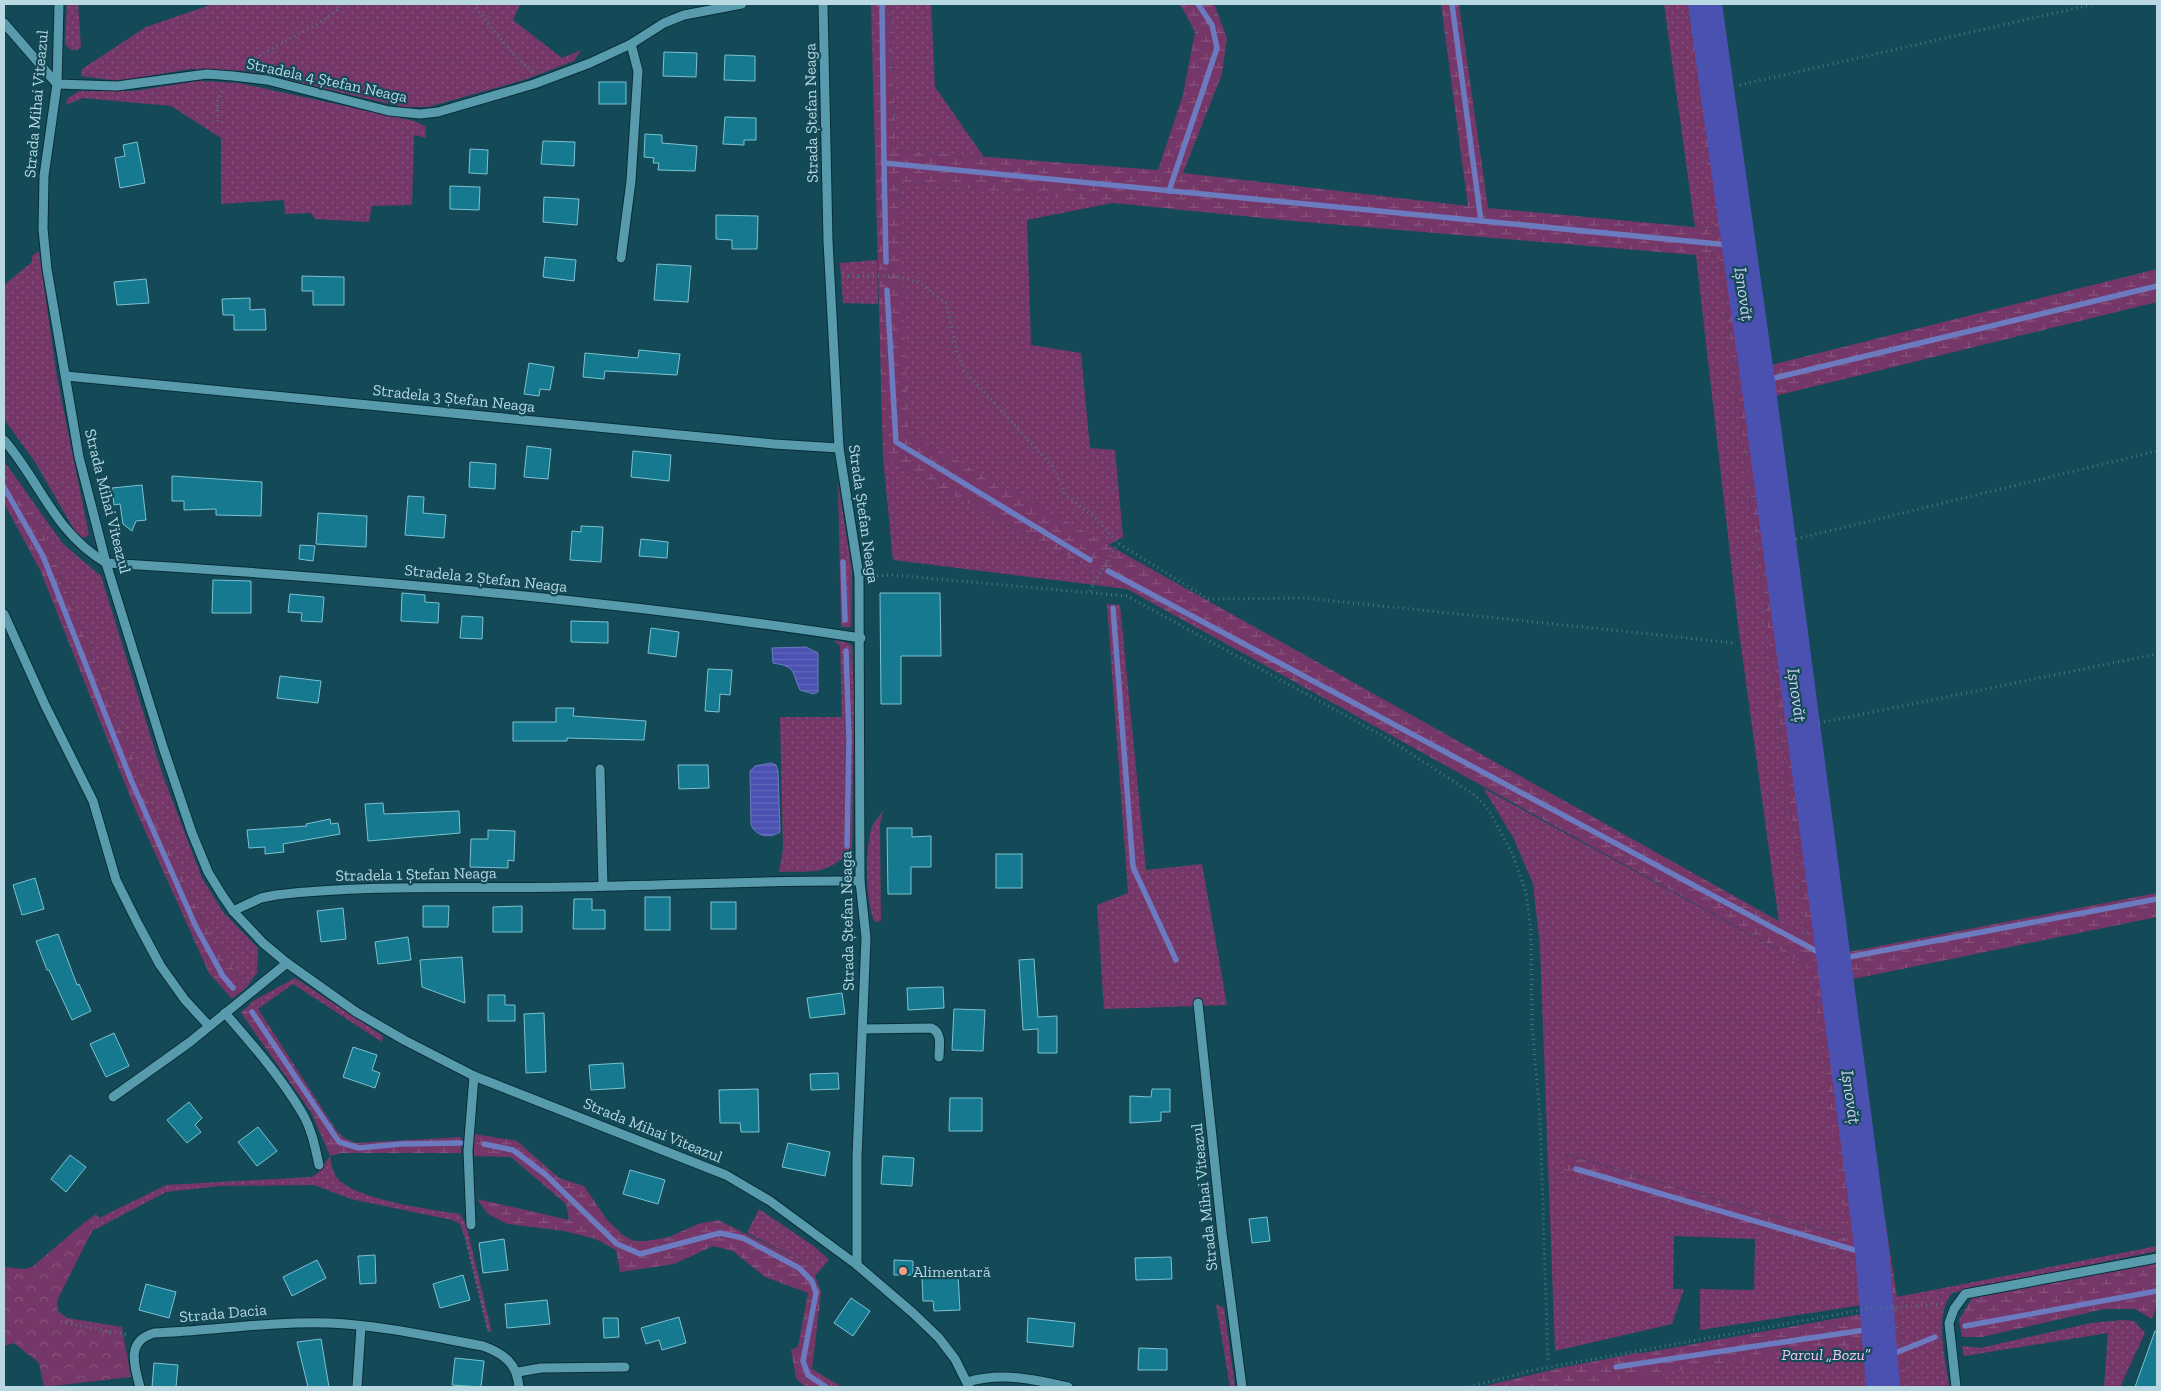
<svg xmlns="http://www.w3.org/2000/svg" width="2161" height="1391" font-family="'Zilla Slab',serif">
<defs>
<pattern id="green-dots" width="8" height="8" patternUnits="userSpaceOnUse" patternTransform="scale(1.25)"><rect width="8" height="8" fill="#753767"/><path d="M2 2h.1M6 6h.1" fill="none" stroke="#87537c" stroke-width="1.8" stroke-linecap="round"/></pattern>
<pattern id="forest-crowns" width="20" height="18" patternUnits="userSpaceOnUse" patternTransform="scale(1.25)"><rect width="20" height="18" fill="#753767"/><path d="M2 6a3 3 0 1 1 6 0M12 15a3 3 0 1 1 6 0" fill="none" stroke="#87537c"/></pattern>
<pattern id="wetland-marsh" width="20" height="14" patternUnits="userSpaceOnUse" patternTransform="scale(1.25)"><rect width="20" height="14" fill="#753767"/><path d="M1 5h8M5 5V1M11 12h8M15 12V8" fill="none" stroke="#87537c"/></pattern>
<pattern id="water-rules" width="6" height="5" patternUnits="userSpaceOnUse" patternTransform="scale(1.25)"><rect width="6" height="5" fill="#4b51b1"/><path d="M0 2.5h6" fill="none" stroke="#6369bb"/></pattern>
</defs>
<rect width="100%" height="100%" fill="#144a57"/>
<g fill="url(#green-dots)">
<path d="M67,4h11l3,42 -3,4h-7l-6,-6z"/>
<path d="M213,4h307l-7,16 49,38 19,-8 -7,11 -50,19 -96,27h-25l-156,-36 -57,-2 -72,12 -37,-5 1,-7 64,-42z"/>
<path d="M890,4h41l4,83 49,70 -88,-7z"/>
<path d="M1664,4h23l29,225 -21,-2z"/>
<path d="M198,81l41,2 175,38 11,5 1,12 -12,-3 -2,70 -40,1 -3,16 -54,-3 -4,-6 -26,1 -1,-14 -63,4v-66l-50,-32 -88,-8 -17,7 2,-7 11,-7h54z"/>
<path d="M898,181l219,21 -90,18 4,125 50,8 9,95 25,2 8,87 -15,8 -200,-112z"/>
<path d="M39,251l18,127 32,157 -5,3 -8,-5 -41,-71 -31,-43v-134l28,-23v-6z"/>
<path d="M1696,255l23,2 88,680 -28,-15 -40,-290z"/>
<path d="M877,260l1,44 -35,-1 -3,-40z"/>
<path d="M883,457l244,132 -234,-29z"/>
<path d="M4,461l59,83 38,32 62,200 39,102 21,34 35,36 -1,25 -11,15 -45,-71 -35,-76 -127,-319 -35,-48z"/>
<path d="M838,482l14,89 -1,56h-10z"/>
<path d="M1107,604l13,1 26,265 56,-6 25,141 -123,4 -7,-104 31,-12z"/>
<path d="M834,640l14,3 4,3 2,55 -2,149c-27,26 -38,21 -73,22l4,-22 -3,-133h62l-2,-71z"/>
<path d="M1483,788l328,180 38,270 -283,-84 -2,18 291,85 14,47 -169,26v-41l54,1 1,-51 -81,-3 -1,53h11l-12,35 -117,27 -15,-405 -7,-62 -20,-47z"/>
<path d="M883,811l-3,14 1,96 -6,1c-10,-18 -10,-76 -3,-95 2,-6 8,-11 11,-16z"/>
<path d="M295,978l88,58 -1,6 -89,-58 -35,25 -5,-8z"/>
<path d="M330,1156c1,6 2,13 5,19 13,24 98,35 125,39l6,10 26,109 -5,-5 -22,-90 -5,-14 -8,-4 -101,-21 -37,-14 -94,1 -54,6 -74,39 -7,-9 11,-8 3,4 67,-33 145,-8 6,-3z"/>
<path d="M759,1209l56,38 14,13 -14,16 -10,-13 -58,-30z"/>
<path d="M2157,1246v5l-205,42c-19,22 -6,67 -3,94h-42l-10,-90z"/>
<path d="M1216,1304l8,4 11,79h-5z"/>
<path d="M2122,1320l12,1 11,12 -25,54h-16l4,-54 -144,23 -2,-10 18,2 111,-25z"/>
<path d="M1859,1345l5,42h-383l79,-19 76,-15z"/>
</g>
<path fill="url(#forest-crowns)" d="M85,1222l7,9 -35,70 1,10 9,7 55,9 9,50 -87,10 -5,-24 -25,-20 -10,3v-79l20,2 8,-2z"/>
<g fill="url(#wetland-marsh)" fill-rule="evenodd">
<path d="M871,4h19l6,146 262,20 25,-75 12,-63 -15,-28h34l13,34 -5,36 -39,99 285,33 -27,-202h18l29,204 227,21 -28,-225h34l50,361 386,-96v33l-382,94 68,557 314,-60v24l-309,63 49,317 10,90h-43l-5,-42 -294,42h-84l79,-19 307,-55 2,-9 -14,-47 -292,-85 2,-18 283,84 -37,-270 -684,-379 -244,-132zM898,181l384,39 437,37 88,680 -898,-504z"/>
<path d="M4,474l35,48 127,319 35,76 45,71 -14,11 -23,-26 -76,-169 -93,-234 -36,-67z"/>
<path d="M253,1001l83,129 8,8 12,5 105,-6v16h-119l-12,3 -19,-44 -70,-99z"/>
<path d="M474,1134l43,7 42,37 25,8 23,34 16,15 11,6h12l23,-4 29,-13 20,-4 87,43 10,13 6,17 -9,76 30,18h-37l-9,-9 -5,-28 7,-3 10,-54 -43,-16 -32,-26 -20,-5 -39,18 -54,8 -4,-22 -20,-11 -32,-8 -57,-7 -19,-10 -11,-15 92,21 -3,-16 -55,-47 -37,-1z"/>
<path d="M2157,1263v43l-5,13 -17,-10h-31l-122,28h-20l-3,-17 13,-22z"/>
</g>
<path fill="#753767" d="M1662,1373l3,14h-100z"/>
<g fill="url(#water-rules)" stroke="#6c7ac0">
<path d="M806,647l12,6v39l-4,2 -14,-4c-9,-19 -3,-23 -27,-27l-1,-15z"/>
<path d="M771,763l5,2 2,6 2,61c-11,7 -24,4 -29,-7l-1,-54 5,-5z"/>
</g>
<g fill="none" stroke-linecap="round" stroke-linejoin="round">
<g stroke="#6c7ac0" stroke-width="5.5">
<path d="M882,4l2,159 855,83"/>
<path d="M1452,4l29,217"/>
<path d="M884,163l2,99"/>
<path d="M1169,191l48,-143 -5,-23 -14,-21"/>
<path d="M887,290l9,152 194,118"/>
<path d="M1758,382l399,-96"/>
<path d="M4,487l39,69 88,224 65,147 27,49 10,12"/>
<path d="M843,562l2,58"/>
<path d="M1108,571l725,389 324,-61"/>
<path d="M1113,608l20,259 43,93"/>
<path d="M846,651l3,87 -2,108"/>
<path d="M252,1012l87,130 20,6 42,-4 60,-1"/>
<path d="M484,1144l29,6 33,25 71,69 23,10 80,-21 23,5 56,30 13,13 4,12 -13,68 5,14 18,12"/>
<path d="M1576,1169l296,86"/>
<path d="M1965,1326l192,-35"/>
<path d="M1880,1359l55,-22"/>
<path d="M1616,1367l262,-39"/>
</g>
<path stroke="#4b51b1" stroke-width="34" d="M1705,4l53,378 114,869 11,136"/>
</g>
<g fill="#157a8f" stroke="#7dc1d3">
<path d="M664,52l33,1 -1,24 -33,-1z"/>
<path d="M725,55l30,1v25l-31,-1z"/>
<rect x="599" y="82" width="27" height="22"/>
<path d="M725,117l31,1v22h-12v5l-21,-1z"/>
<path d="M645,134l17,1v8l35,3 -2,25 -37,-1 1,-7h-6l1,-5 -10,-1z"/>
<path d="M543,141l32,1 -1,24 -33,-2z"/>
<path d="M137,142l8,41 -25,5 -5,-30 10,-2 -2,-11z"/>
<path d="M470,149l18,1 -1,24 -18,-1z"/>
<path d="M450,186l30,1 -1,23 -29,-1z"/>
<path d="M544,197l35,2 -2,26 -34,-3z"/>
<path d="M716,215l42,1 -1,33h-25v-9l-16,-1z"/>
<path d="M545,257l31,3 -2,21 -31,-4z"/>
<path d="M657,264l34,2 -3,36 -34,-2z"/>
<path d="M302,276l42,1v28h-31v-14h-11z"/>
<path d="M146,279l3,24 -32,2 -3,-23z"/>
<path d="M250,298v12l15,-1 1,21h-32v-15h-11l-1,-16z"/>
<path d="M639,350l41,4 -3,21 -72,-4 -1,8 -21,-2 2,-24 53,5z"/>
<path d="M529,363l25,4 -4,23 -10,-1 -1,7 -15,-2z"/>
<path d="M527,446l24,3 -3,30 -24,-2z"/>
<path d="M633,451l38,4 -2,26 -38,-4z"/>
<path d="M470,462l26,2 -1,25 -26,-2z"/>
<path d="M172,476l90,6 -1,34 -45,-1v-6l-32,1v-9h-12z"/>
<path d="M142,485l4,35 -10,1 -4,10 -9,-7 -3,-20 -6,1 -2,-17z"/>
<path d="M408,496l16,1 -1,16 23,2 -2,23 -39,-3z"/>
<path d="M318,513l49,3 -1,31 -50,-3z"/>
<path d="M581,526l22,1 -2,35 -31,-2 2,-29 9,1z"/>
<path d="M641,539l27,3 -1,16 -28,-2z"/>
<path d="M300,545l15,1 -2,15 -14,-2z"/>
<path d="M213,580l38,1v32h-39z"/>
<path d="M402,593l23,2v7l14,1 -1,20 -37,-2z"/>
<path d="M880,593h60l1,63h-40v48h-20z"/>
<path d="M290,594l34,3 -2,25 -21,-1 1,-8 -14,-1z"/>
<path d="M462,616l21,1 -1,22 -22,-1z"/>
<path d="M571,621l37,1v21l-37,-1z"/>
<path d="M651,628l28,4 -3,25 -28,-4z"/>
<path d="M708,669l24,1 -2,25 -10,-1 -1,18 -14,-1z"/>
<path d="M280,676l41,5 -3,22 -41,-5z"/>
<path d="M556,708h18l-1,8 73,5 -2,19 -77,-2v3h-54v-19h43z"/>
<path d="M678,765h30l1,23 -30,1z"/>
<path d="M383,803l1,11 75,-3 1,22 -92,8 -3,-37z"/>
<path d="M330,819l1,5 7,-1 2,11 -57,10 1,8 -19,2v-7l-16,1 -2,-18 60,-4 -1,-2z"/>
<path d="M887,828h25v9l19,-1v31h-20v27h-23z"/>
<path d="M488,830l27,1 -1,30 -6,-1v8l-38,-1 1,-28h17z"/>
<rect x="996" y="854" width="26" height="34"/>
<path d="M35,878l9,31 -22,6 -9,-30z"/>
<rect x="645" y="897" width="25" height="33"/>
<path d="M574,899h18v11h13v19h-32z"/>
<rect x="711" y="902" width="25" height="27"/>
<path d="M423,906h26l-1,21h-25z"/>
<path d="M522,906v26h-29v-25z"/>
<path d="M343,908l3,31 -25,3 -4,-31z"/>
<path d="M58,934l19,51 2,-1 12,27 -19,9 -23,-50h-2l-11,-29z"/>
<path d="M408,937l3,23 -33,4 -3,-22z"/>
<path d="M462,957l3,46 -43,-16 -2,-27z"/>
<path d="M1034,959l4,58 19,-1v37h-19v-24l-15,1 -4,-70z"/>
<path d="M943,987l1,21 -36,2 -1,-22z"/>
<path d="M842,993l3,21 -35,4 -3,-20z"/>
<path d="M488,995h17v10h10v16h-27z"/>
<path d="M954,1009l31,1 -2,41 -31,-1z"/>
<path d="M544,1013l2,59 -20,1 -2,-59z"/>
<path d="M114,1033l15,33 -23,11 -16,-33z"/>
<path d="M353,1047l24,8 -5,15 8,3 -5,15 -32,-11z"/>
<path d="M623,1063l2,25 -34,2 -2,-25z"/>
<path d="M838,1073l1,16 -28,1 -1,-16z"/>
<path d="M758,1089l1,43h-18l-1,-9h-20l-1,-33z"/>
<path d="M1152,1089h18v23h-9v9l-31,2v-27l21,1z"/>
<path d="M950,1098h32v33h-33z"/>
<path d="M189,1102l13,16 -7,7 6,7 -14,11 -20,-23z"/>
<path d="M258,1127l19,24 -20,15 -19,-24z"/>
<path d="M788,1143l42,9 -5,24 -43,-9z"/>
<path d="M70,1155l16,12 -20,25 -15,-13z"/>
<path d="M883,1156l31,2 -2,28 -31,-2z"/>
<path d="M630,1170l35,10 -7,24 -35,-10z"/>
<path d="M1267,1217l3,24 -18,2 -3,-24z"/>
<path d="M504,1239l4,31 -25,3 -4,-30z"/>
<path d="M375,1255l1,28 -16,1 -2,-28z"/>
<path d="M1171,1257l1,22 -36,1 -1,-22z"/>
<path d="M317,1260l9,18 -34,18 -9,-19z"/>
<path d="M894,1260l19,1v14h-19z"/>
<path d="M463,1275l7,25 -30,8 -7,-24z"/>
<path d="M958,1275l2,35 -26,1 -1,-10h-10l-1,-24z"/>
<path d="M146,1284l30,8 -7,26 -30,-8z"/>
<path d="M851,1298l19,13 -17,25 -19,-13z"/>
<path d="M547,1300l3,24 -43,4 -2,-24z"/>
<path d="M679,1317l7,26 -24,7 -3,-10 -13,4 -5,-16z"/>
<path d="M603,1318h15l1,19 -15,1z"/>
<path d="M1028,1318l47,5 -2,24 -46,-5z"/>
<path d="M2155,1331h2v56h-22z"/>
<path d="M321,1339l8,48h-21l-11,-45z"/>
<path d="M1139,1348l28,1v21h-29z"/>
<path d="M455,1358l29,3 -3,26 -29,-2z"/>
<path d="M154,1363l24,2 -2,22h-24z"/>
</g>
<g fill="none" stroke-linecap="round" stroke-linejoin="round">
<g stroke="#082e37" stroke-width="11">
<g id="minor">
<path d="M59,4l-2,80 -13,92 -1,53 4,40 32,188 27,106 57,184 29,86 16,39 14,23 11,16 30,32 24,20 69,49 48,28 70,36 252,99 44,26 87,64 56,48 26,25 16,21 14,28"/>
<path d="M823,4l5,237 11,207 20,128 1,305 6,57 -9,219v108"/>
<path d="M4,23l53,61 60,2 90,-12 26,2 34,4 122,31 31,3 18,-2 96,-28 56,-21 41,-19 33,-21 20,-8 58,-11"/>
<path d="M621,258l10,-77 7,-110 -7,-27"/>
<path d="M66,376l708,68 65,4"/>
<path d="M4,440c37,43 50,92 102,123 253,15 505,37 755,75"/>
<path d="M4,614l41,91 48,96 23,79 22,44 22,41 25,35 24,26"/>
<path d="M600,769l3,117"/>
<path d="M233,911l28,-13 15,-3c96,-11 194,-6 292,-8 97,-1 194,-7 292,-6"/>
<path d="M1198,1003l24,230 20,154"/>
<path d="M225,1013c27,31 55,63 76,98 10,16 14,35 18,54"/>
<path d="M863,1029l68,-1c12,5 8,18 8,29"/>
<path d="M113,1097l77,-55 97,-79"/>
<path d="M471,1225l-3,-74 6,-75"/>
<path d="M518,1372l23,-4 84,-1"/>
<path d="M967,1382c35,-10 66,-3 101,5"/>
<path d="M140,1387c-6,-22 -14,-46 14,-54 58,-2 116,-12 175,-10 51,2 104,14 154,23 22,8 34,18 36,41"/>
<path d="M357,1387l4,-60"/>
<path d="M1956,1387l-7,-64 5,-14 11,-15 192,-36"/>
</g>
</g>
<g stroke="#477682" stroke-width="3" stroke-dasharray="1 4" stroke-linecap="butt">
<path d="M472,4l44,53 17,15"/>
<path d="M246,63l78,-43 21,-16"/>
<path d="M1740,85l354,-81"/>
<path d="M218,121l-1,-19 7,-14"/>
<path d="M843,276h52l23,6 28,21 11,48 7,19 88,96 14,29 28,22 24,26 90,56 97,-1 430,45"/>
<path d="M1796,539l361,-88"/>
<path d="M872,576l20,-1 235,21 258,141 90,58 13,14 24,44 14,39 5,39 1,94 8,92 8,244"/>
<path d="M1090,591l28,-48"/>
<path d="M1819,723l338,-69"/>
<path d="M466,1238l23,96"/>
<path d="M61,1322l68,13"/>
<path d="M1469,1387l65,-17 333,-61 75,-5"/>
</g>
<use href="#minor" stroke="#589bad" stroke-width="9"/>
</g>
<circle fill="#f49e87" stroke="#144a57" stroke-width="2" cx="903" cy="1271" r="5"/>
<g text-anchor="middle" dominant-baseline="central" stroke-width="4.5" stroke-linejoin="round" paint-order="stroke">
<g font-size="16" fill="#b9d9e2" stroke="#144a57">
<text transform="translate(327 80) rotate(12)">Stradela 4 Ștefan Neaga</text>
<text transform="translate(36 104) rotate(-85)">Strada Mihai Viteazul</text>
<text transform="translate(811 113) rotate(-91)">Strada Ștefan Neaga</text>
<text transform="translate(454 398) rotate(6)">Stradela 3 Ștefan Neaga</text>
<text transform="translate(108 501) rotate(76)">Strada Mihai Viteazul</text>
<text transform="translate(864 514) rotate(82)">Strada Ștefan Neaga</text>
<text transform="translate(486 578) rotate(6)">Stradela 2 Ștefan Neaga</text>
<text transform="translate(416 874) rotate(-1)">Stradela 1 Ștefan Neaga</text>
<text transform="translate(847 921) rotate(-91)">Strada Ștefan Neaga</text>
<text transform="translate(653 1130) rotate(22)">Strada Mihai Viteazul</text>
<text transform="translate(1204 1197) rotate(-96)">Strada Mihai Viteazul</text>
<text transform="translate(223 1313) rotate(-5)">Strada Dacia</text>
</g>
<g font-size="16" fill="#b9d9e2" stroke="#144a57" text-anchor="start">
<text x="913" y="1271">Alimentară</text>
</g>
<g font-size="16" font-style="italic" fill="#f8c7eb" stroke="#144a57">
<text x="1826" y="1354">Parcul „Bozu”</text>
</g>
<g font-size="18" font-style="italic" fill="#c9cee8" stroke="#144a57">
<text transform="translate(1744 294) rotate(82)">Ișnovăț</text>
<text transform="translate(1797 695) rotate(82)">Ișnovăț</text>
<text transform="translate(1851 1097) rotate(82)">Ișnovăț</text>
</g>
</g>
<rect width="2161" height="1391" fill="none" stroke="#b9d9e2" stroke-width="10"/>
</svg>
